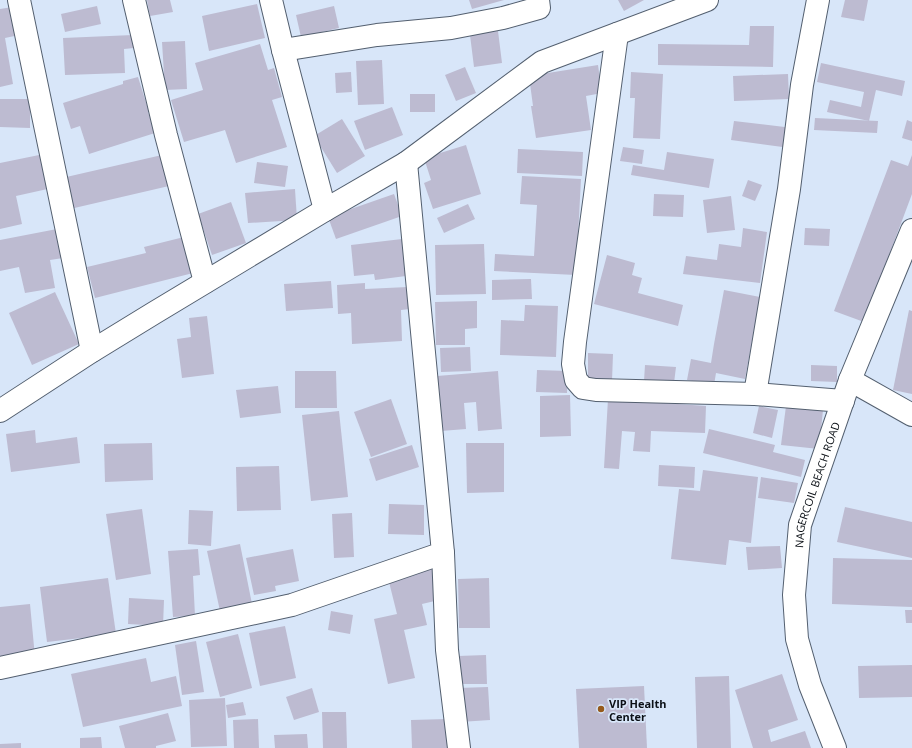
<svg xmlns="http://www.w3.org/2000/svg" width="912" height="748" font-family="'Open Sans',sans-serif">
<rect width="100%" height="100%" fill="#d8e6f9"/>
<g fill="#bdbbd1">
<path d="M147,0h23l3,12 -23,4z"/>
<path d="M469,0h35l-32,9z"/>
<path d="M618,0h26l-20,11z"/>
<path d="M845,0h23l-4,21 -23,-4z"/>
<path d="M257,4l8,34 -56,13 -7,-35z"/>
<path d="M19,6l5,28 -19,4 8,46 -13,3v-78z"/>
<path d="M97,6l4,18 -36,8 -4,-18z"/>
<path d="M334,6l5,22 -38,9 -5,-22z"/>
<path d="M750,26h24l-1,41 -115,-2v-21l91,1z"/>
<path d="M498,31l4,32 -28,4 -4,-32z"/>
<path d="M133,35l1,13 -10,1 1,24 -60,2 -2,-37z"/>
<path d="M185,41l2,48 -22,1 -3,-48z"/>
<path d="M260,44l8,26 6,-2 8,29 -10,3 15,47 -51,16 -11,-33 -41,12 -13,-42 32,-10 -8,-27z"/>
<path d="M382,60l2,44 -26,1 -2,-44z"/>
<path d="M821,63l84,18 -3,15 -26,-6 -7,31 -42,-9 3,-12 31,7 3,-15 -47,-10z"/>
<path d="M598,65l4,28 -16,3 5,34 -55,8 -5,-32h2l-4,-30z"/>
<path d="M465,67l11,26 -20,8 -11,-26z"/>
<path d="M351,72l1,20 -16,1 -1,-20z"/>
<path d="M631,72l32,2 -3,65 -27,-1 2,-40h-5z"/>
<path d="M788,74l1,25 -55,2 -1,-25z"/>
<path d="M138,77l11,35h-1l7,21 -66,21 -9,-28 -9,3 -8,-26 60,-19v-3z"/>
<rect x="410" y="94" width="25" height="18"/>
<path d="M0,99h30v29l-30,-1z"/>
<path d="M392,107l11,28 -38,15 -11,-29z"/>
<path d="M815,118l63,3 -1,12 -63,-3z"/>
<path d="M342,119l23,37 -28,17 -23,-37z"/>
<path d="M907,120l5,2v19l-10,-3z"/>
<path d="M734,121l59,7 -3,20 -59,-8z"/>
<path d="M466,145l15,49 -48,15 -9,-26 7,-3 -7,-22z"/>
<path d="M623,147l21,3 -2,14 -22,-3z"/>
<path d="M518,149l65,3 -1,24 -65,-3z"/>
<path d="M667,152l47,7 -5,29 -78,-13 2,-10 31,5z"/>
<path d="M44,154l8,34 -36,8 6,28 -22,5v-66z"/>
<path d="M162,155l7,31 -99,23 -8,-31z"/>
<path d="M912,155v39l-48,128 -30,-11 57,-151 17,6z"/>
<path d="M257,162l31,4 -3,21 -31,-4z"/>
<path d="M522,176l59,3 -5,96 -82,-4 1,-17 39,2 3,-51 -17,-1z"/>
<path d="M748,180l14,5 -7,16 -13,-5z"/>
<path d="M295,189l2,31 -49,3 -3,-30z"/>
<path d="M394,194l8,22 -66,23 -8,-22z"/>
<path d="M654,194l30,1 -1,22 -30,-1z"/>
<path d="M731,196l4,34 -28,3 -4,-33z"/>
<path d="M231,202l15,41 -34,12 -14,-41z"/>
<path d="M468,204l7,15 -31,14 -7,-15z"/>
<path d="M743,228l24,4 -7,51 -77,-9 3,-18 31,4 2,-16 22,3z"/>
<path d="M805,228l25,1 -1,17 -25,-1z"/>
<path d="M57,229l6,29 -13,2 5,28 -30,5 -6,-26 -19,4v-31z"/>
<path d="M188,236l9,36 -102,26 -8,-31 59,-14 -2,-6z"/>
<path d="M402,239l4,37 -31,4 -1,-6 -20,2 -3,-31z"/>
<path d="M484,244l2,50 -50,1 -1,-50z"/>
<path d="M607,255l28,8 -3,12 10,3 -4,15 45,12 -5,21 -84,-22z"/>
<path d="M531,279l1,20 -40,1v-20z"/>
<path d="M331,281l2,27 -47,3 -2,-27z"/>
<path d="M365,283v6l43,-2 2,22 -9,1 1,31 -50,3 -1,-31 -13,1 -1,-29z"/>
<path d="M724,290l36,7 -15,82 -29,-6 -2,12 -27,-5 4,-21 20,4 3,-19z"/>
<path d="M55,292l24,52 -47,21 -23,-52z"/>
<path d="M477,301v27l-12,1v16h-29l-1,-43z"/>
<path d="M525,305l33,1 -2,51 -56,-2 1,-35 23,1z"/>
<path d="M909,310l3,1v83l-19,-4z"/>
<path d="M207,316l7,58 -32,4 -5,-39 14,-2 -2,-19z"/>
<path d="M470,347l1,24 -30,1 -1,-24z"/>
<path d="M588,353l25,1 -1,27 -24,-1z"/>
<path d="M645,365l31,2 -2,16 -30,-2z"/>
<path d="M811,365l26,1v16l-26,-1z"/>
<path d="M537,370l31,1 -1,22 -31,-1z"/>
<path d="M295,371h41l1,37h-42z"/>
<path d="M498,371l4,58 -24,2 -2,-29 -12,1 2,26 -25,2 -4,-55z"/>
<path d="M278,386l3,27 -41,5 -4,-28z"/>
<path d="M570,395l1,41 -31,1v-41z"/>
<path d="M391,399l16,45 -36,13 -17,-45z"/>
<path d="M608,399l98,7 -1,27 -54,-2 -1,21 -17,-1 2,-19 -13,-1 -3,38 -15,-1z"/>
<path d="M759,406l19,4 -6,28 -19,-5z"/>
<path d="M786,406l37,4 -4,39 -38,-4z"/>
<path d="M339,411l9,86 -37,4 -9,-86z"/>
<path d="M709,429l66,16 -2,7 32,8 -4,17 -98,-24z"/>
<path d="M35,430l1,13 41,-6 3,26 -69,9 -5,-38z"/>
<path d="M152,443l1,37 -48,2 -1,-38z"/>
<path d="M466,443h38v49l-37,1z"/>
<path d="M412,445l7,22 -43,14 -7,-22z"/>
<path d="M659,465l36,2 -1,21 -36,-2z"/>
<path d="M279,466l2,44 -44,1 -1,-44z"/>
<path d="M703,470l55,7 -7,66 -22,-3 -3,25 -55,-6 8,-70 21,2z"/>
<path d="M761,477l37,6 -4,20 -36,-5z"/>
<path d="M389,504l35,1v30l-36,-1z"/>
<path d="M845,507l67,15v36l-75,-16z"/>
<path d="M142,509l9,65 -35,6 -10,-66z"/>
<path d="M189,510l24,1 -2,35 -23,-2z"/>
<path d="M352,513l2,44 -20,1 -2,-44z"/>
<path d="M240,544l12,60 -32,7 -13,-60z"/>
<path d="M780,546l2,22 -34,2 -2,-23z"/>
<path d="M198,549l2,26 -7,1 2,40 -22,1 -5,-66z"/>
<path d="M293,549l6,32 -24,5 1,5 -22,4 -8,-37z"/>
<path d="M833,558l79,2v47l-80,-3z"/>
<path d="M432,568l7,32 -17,4 5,21 -23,5 11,48 -27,6 -14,-65 23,-5 -9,-36z"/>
<path d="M108,578l8,56 -69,8 -7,-55z"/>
<path d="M489,578l1,50h-31l-1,-49z"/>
<path d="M129,598l35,2 -1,26 -35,-2z"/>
<path d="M30,604l5,53 -35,3v-53z"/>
<path d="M905,610h7v13h-6z"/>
<path d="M331,611l22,4 -3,19 -22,-4z"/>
<path d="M285,626l11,52 -36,8 -11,-53z"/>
<path d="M238,634l14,54 -32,9 -14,-55z"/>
<path d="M196,641l8,51 -22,3 -7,-50z"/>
<path d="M486,655l1,29h-29v-28z"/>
<path d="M146,658l5,24 25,-6 6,30 -99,21 -12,-53z"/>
<path d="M912,665v32l-53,1 -1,-32z"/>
<path d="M782,674l16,46 -30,10 3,12 34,-11 6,17h-58l-18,-58z"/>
<path d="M729,676l2,72h-34l-2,-71z"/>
<path d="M644,686l3,62h-68l-3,-59z"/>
<path d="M488,687l2,33 -30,2 -2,-34z"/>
<path d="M312,688l7,24 -25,8 -8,-23z"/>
<path d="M225,698l2,48 -36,1 -2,-47z"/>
<path d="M243,702l3,13 -18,3 -2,-13z"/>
<path d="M322,712h24l1,36h-24z"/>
<path d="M168,713l8,28 -20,5v2h-31l-6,-22z"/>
<path d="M258,719l1,29h-25l-1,-28z"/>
<path d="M447,719l1,29h-36l-1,-28z"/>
<path d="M307,734l1,14h-33l-1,-13z"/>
<path d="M101,737l1,11h-22v-10z"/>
<path d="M21,743v5h-21v-4z"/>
</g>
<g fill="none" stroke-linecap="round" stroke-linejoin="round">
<g stroke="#535f6f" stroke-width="24">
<g id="minor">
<path d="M19,0l73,351"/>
<path d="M134,0l32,135 39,147"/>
<path d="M271,0l12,50 42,160"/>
<path d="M617,34l-42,308 -2,22 3,16 7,8 13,2 159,4 88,7"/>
<path d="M283,50l94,-15 74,-7 52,-10 36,-10 -1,-8"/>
<path d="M850,380l62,35"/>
<path d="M755,394l34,-205 13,-104 16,-85"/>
<path d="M0,411l92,-60 62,-38 171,-103 81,-47 136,-101 165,-62"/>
<path d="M443,553l4,97 12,98"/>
<path d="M0,668l292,-63 151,-52 -37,-390"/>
</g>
</g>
<g stroke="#535f6f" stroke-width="24">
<g id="secondary">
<path id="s1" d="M835,748l-25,-63 -13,-46 -3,-44 6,-70 50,-145 62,-150"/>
</g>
</g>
<use href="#minor" stroke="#fff" stroke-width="22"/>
<use href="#secondary" stroke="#fff" stroke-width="22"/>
</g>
<circle fill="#965a1b" stroke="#d8e6f9" stroke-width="1.5" cx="601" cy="709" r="4"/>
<g text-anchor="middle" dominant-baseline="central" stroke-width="3.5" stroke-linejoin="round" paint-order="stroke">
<g font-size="11" fill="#0b1016" stroke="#d8e6f9">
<text stroke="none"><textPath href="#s1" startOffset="273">NAGERCOIL BEACH ROAD</textPath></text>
</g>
<g font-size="11" font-weight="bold" fill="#0b1016" stroke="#d8e6f9" text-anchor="start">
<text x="609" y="703">VIP Health<tspan x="609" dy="13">Center</tspan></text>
</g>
</g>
</svg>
